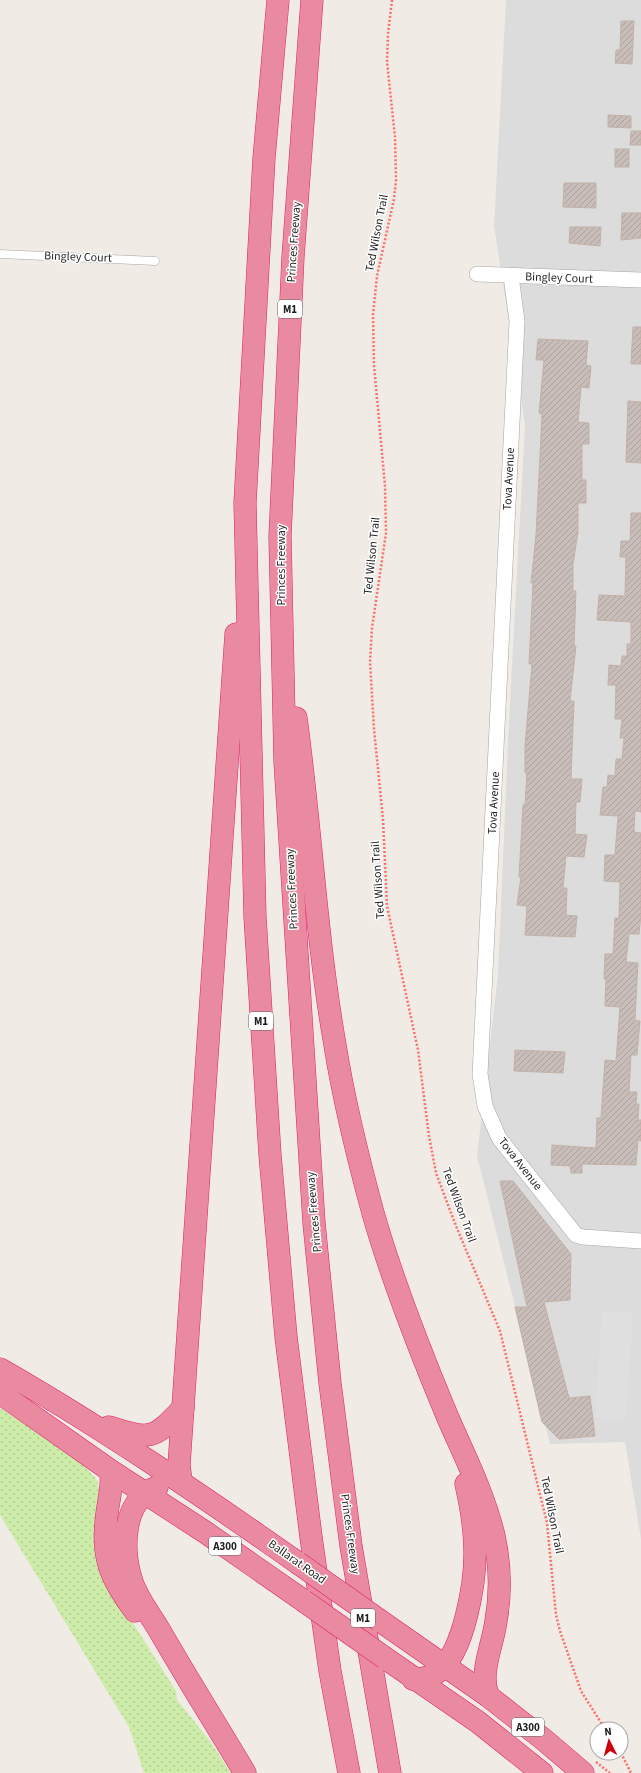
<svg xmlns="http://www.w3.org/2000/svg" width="641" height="1773" font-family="'Source Sans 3',sans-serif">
<defs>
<pattern id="grass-dots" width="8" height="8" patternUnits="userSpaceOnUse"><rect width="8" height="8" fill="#ceeca9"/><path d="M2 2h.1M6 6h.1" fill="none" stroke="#b0ca91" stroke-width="1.8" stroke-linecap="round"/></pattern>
<pattern id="building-hatch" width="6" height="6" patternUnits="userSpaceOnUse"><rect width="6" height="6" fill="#c8bdb8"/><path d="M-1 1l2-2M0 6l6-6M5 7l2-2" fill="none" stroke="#aba29e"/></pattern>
</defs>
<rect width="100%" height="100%" fill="#f0ebe5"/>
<path fill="#dddcdc" d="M506,0h135v1539l-16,-97 -75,2 -73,-288 21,-181 11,-254 16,-296 -31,-199z"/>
<path fill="url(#grass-dots)" d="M0,1408c22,15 87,53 98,74l12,105 66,104 1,9 33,41 21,32h-87l-15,-46 -129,-212z"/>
<path fill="#dfdfdf" d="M602,1311l31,2 -7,107 -31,-2z"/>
<g fill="url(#building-hatch)" stroke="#c2b1a6">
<path d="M621,21h13l-2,43 -17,-1 1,-13h4z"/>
<path d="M608,115l23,1v12l-23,-1z"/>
<path d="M631,131h10v14h-11z"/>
<rect x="615" y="149" width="14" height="18"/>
<path d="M564,183h32v25l-33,-1z"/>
<path d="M622,213h19v25l-20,2z"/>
<path d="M570,227h31l-1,19 -31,-3z"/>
<path d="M633,327h8v37h-10z"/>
<path d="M538,339l50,2 -2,24 5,1 -2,22 -8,-1 -3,35 11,1v21h-7v36h4v23h-8v29l-5,32v27h3l-2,55h2l-6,55h4l-3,78h11l-2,23h-4l-1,32 12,1 -3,22 -18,-1 -3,32h4l-1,27 11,1 -2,21 -50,-2 2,-29 -10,-1 4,-28h-2l4,-72h2l2,-32h-2v-28l7,-81h-3l4,-81h-2l5,-48 6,-121 -3,-1 5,-53h-8z"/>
<path d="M628,401l13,1v61l-15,-1z"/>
<path d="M631,513h10v299l-6,-1 -1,21 7,1v81l-2,20h-10l-3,28 12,1 -3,57 5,1 -3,34h-6l-2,37h8l-1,12h3l-1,16h3v21l-3,-1 -2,25 -54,-1v9h-11l-1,-7 -19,-1 1,-20 44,3 1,-30h4l4,-58 11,1 4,-54 -15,-1 1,-27h-2l1,-25h8l2,-36h4l1,-36 -16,-1 1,-26h10l3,-39 -18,-1 3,-28h4l1,-12 7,1 1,-17h6l2,-21h-4l2,-19h-7l1,-34h-8l1,-20 12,1 1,-10h5v-12h4v-22l-34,-2 2,-25 26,1 1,-39h-6l1,-16h9z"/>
<path d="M515,1050l50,2 -2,21 -49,-2z"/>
<path d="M500,1181h13l58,73 -1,46 -26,2 25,96 21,-2 5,40 -36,3 -17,-17 -27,-115h12z"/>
</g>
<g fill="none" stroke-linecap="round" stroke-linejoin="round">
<g stroke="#a6a6a6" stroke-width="9">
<path id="lane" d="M0,254l155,7"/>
</g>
<g stroke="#a6a6a6" stroke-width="16">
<g id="street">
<path d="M477,274l164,6"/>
<path d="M511,276l6,45 -37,753 5,32 14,32 77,97 7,2 58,4"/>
</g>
</g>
<g stroke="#e11f6d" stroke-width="23">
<g id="highway">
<path d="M278,0l-14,158 -19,345 10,414 15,238 16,182 25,200 19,134 19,102"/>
<path d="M312,0l-19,257 -13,279 5,226 29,461 16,160 21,163 39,227"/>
<path d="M296,718c15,109 20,219 39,327 9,57 23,113 38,168 20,70 47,138 75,205 17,39 36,76 46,118 6,27 7,57 2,85 -3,24 -17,51 -8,75"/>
<path d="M0,1369c103,59 201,126 298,194"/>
<path d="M0,1393l111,78 94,61 99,69"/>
<path d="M109,1427c42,13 44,13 74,-19"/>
<path d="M111,1471c2,18 -4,34 -5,52 -4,37 7,59 29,88"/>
<path d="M181,1481l-2,-16 57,-831"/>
<path d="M157,1487c-36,13 -35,65 -25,95 6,18 20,35 29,51 27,47 56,93 84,140"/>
<path d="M379,1620l109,76 55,43 40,34"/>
<path d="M385,1658l93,64 64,51"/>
<path d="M413,1679c9,0 19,-2 26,-8 25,-20 36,-87 36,-118 0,-22 -4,-47 -9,-69"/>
</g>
</g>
<g stroke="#fe6e67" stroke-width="2.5" stroke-dasharray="2 2" stroke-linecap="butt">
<path d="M392,0l-4,34 -1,28 8,75 1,43 -2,19 -17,77 -4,39 1,50 11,121 1,47 -14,95 -2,34 4,67 9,90 4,87 31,144 11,86 7,37 20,53 44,105 47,192 9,92 4,16 21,60 24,38"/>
<path d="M621,1753l10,20"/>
<path d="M596,1762l14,11"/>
</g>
<use href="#lane" stroke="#fff" stroke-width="8"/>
<use href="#street" stroke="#fff" stroke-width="15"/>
<use href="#highway" stroke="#ea8aa1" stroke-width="22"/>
<g stroke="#e11f6d" stroke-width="23" stroke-linecap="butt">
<g id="highway-bridge">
<path d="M298,1563l81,57"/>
<path d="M304,1601l81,57"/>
</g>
</g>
<use href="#highway-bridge" stroke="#ea8aa1" stroke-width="22"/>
</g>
<g text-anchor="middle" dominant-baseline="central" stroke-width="3" stroke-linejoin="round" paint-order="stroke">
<g fill="#fff" stroke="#626262" stroke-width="1">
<rect x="278" y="300" width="24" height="18" rx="3"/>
<rect x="249" y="1012" width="24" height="18" rx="3"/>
<rect x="209" y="1537" width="32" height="18" rx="3"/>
<rect x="351" y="1609" width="24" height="18" rx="3"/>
<rect x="512" y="1718" width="32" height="18" rx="3"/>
</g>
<g font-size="11" font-weight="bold" fill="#1f1f1f">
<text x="290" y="309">M1</text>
<text x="261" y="1021">M1</text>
<text x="225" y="1546">A300</text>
<text x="363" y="1618">M1</text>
<text x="528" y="1727">A300</text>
</g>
<g font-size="12" fill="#1f1f1f" stroke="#fff">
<text transform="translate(377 233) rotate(-79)">Ted Wilson Trail</text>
<text transform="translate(294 242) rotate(-86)">Princes Freeway</text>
<text transform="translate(78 257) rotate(2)">Bingley Court</text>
<text transform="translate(559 278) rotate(2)">Bingley Court</text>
<text transform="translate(509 479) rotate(-87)">Tova Avenue</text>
<text transform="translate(372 556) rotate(-84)">Ted Wilson Trail</text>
<text transform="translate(281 565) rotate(-90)">Princes Freeway</text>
<text transform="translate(494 803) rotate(-87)">Tova Avenue</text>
<text transform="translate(378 880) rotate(-94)">Ted Wilson Trail</text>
<text transform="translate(292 889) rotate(-93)">Princes Freeway</text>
<text transform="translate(520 1164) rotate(52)">Tova Avenue</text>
<text transform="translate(459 1205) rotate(70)">Ted Wilson Trail</text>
<text transform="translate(314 1212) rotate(-95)">Princes Freeway</text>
<text transform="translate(552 1515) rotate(79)">Ted Wilson Trail</text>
<text transform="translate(350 1534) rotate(82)">Princes Freeway</text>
<text transform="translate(297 1562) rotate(35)">Ballarat Road</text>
</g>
</g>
<g transform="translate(609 1741) rotate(354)"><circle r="19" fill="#ffffff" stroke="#a5a5a5"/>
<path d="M0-3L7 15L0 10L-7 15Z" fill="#cd000c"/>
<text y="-6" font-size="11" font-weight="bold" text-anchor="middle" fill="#1f1f1f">N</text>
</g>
</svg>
